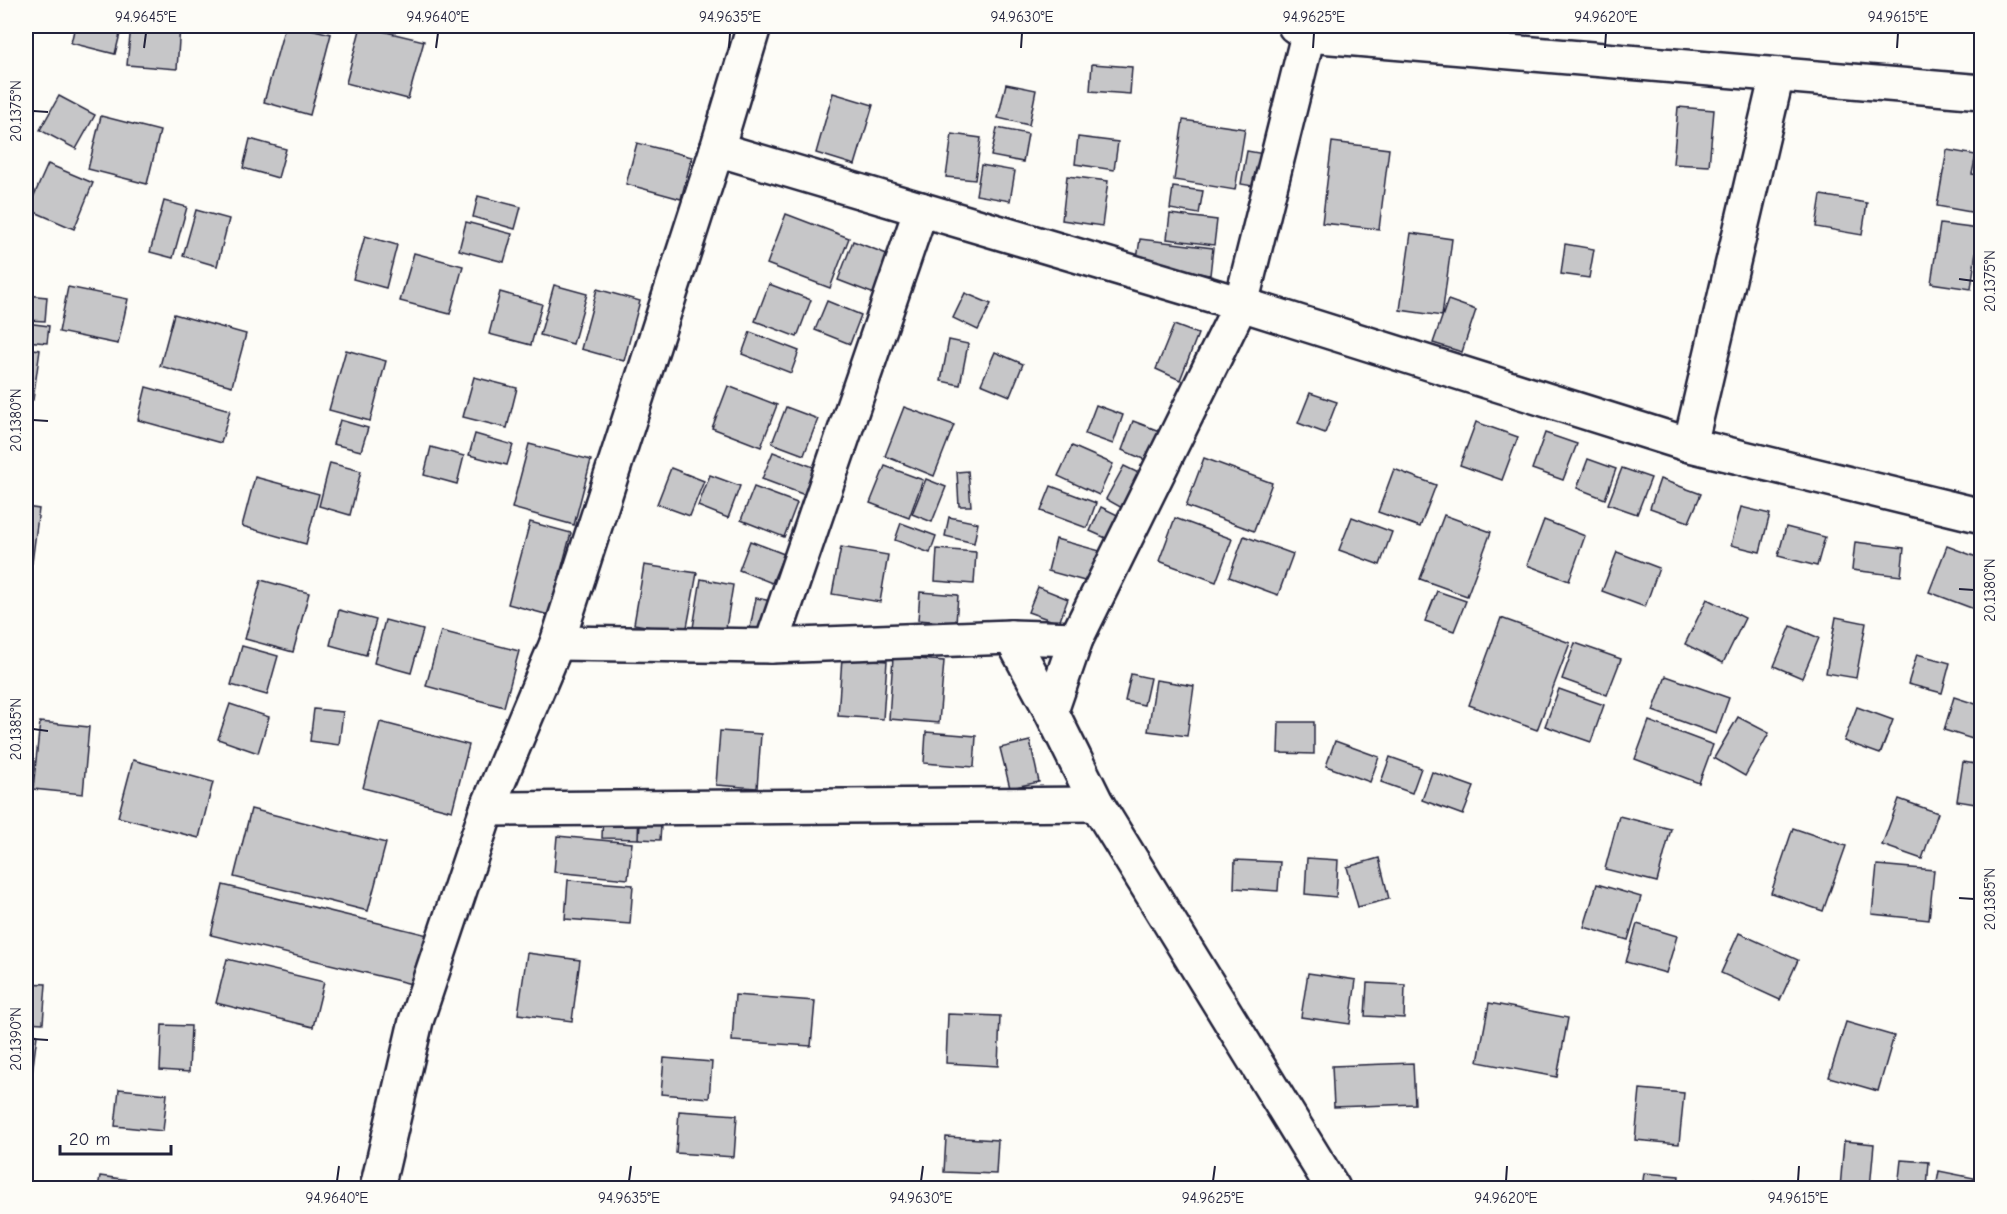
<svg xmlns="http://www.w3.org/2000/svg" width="2007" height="1214" font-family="'Comic Neue',sans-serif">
<rect width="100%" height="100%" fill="#fdfcf7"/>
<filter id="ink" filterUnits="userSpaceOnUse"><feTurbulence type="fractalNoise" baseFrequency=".0167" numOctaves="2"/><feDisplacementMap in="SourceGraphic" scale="12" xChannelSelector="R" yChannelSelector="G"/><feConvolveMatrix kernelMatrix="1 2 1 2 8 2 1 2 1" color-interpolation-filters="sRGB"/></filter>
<g filter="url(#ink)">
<g fill="#c6c6c8" stroke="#22223b" stroke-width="1.5">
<path d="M75,26h47l-7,28 -44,-11z"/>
<path d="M131,26h49l-3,43 -50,-4z"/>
<path d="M285,26h13l33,8 -21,81 -46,-13z"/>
<path d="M361,26l63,15 -16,58 -62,-16z"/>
<path d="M1108,26h70l-1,5 -69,-3z"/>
<path d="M1092,64l40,3 -2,27 -40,-3z"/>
<path d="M1006,84l30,6 -7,35 -31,-7z"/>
<path d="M833,93l40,12 -18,60 -39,-12z"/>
<path d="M59,96l36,19 -19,34 -36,-19z"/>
<path d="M26,106l9,1 -4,38h-5z"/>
<path d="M1678,107l36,3 -5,56 -36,-2z"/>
<path d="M101,116l59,15 -13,53 -59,-15z"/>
<path d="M1183,120l62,9 -10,61 -61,-10z"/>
<path d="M997,128l31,6 -5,28 -32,-6z"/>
<path d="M952,134l29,4 -6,42 -29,-3z"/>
<path d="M1078,137l40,5 -4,28 -39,-6z"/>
<path d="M250,139l36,10 -8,29 -35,-10z"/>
<path d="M1332,142l57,7 -10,80 -57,-6z"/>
<path d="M637,143l55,14 -11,42 -55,-15z"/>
<path d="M1947,150l29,5 -4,19 10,1v39l-45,-8z"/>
<path d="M1247,151l23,4 -6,33 -23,-4z"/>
<path d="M48,164l45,19 -19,46 -46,-20z"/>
<path d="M981,165l34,6 -5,30 -34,-6z"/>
<path d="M1067,176l41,5 -6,45 -40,-6z"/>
<path d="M1173,187l30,4 -4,23 -29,-5z"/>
<path d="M1821,195l46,8 -5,32 -46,-8z"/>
<path d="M478,196l43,11 -6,22 -42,-12z"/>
<path d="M164,201l23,6 -14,51 -23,-6z"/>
<path d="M196,210l33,9 -12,47 -34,-10z"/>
<path d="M786,214l63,24 -19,50 -63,-24z"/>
<path d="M1170,214l47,6 -3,25 -47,-6z"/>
<path d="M466,222l46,12 -8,28 -45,-12z"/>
<path d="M1940,224l39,5 -8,60 -40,-6z"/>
<path d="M1411,233l41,6 -10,77 -42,-6z"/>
<path d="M365,236l32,9 -11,43 -33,-9z"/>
<path d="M1140,239l73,9 -3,27 -74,-9z"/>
<path d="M853,241l39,15 -15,39 -39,-15z"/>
<path d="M1565,244l29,5 -5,29 -28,-4z"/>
<path d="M414,253l49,13 -13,48 -50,-13z"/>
<path d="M769,284l42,16 -14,37 -42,-16z"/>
<path d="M554,285l33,9 -14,50 -33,-9z"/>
<path d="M68,287l60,12 -10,45 -59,-12z"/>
<path d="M597,289l43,12 -16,60 -43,-12z"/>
<path d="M500,292l42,12 -11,41 -42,-11z"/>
<path d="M965,293l26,11 -13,26 -25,-12z"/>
<path d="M26,295l21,2 -2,24 -19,-1z"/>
<path d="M1448,300l28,10 -14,42 -29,-9z"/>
<path d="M827,301l34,14 -11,29 -35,-14z"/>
<path d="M174,314l72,20 -14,52 -72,-20z"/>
<path d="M26,323l23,3 -2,17 -21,-2z"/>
<path d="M1174,325l24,9 -18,46 -24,-11z"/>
<path d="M750,332l49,19 -8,22 -49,-19z"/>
<path d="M949,340l19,4 -8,41 -19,-4z"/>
<path d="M26,348l14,2 -7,50 -7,-1z"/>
<path d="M346,350l40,11 -16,60 -41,-11z"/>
<path d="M995,352l28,12 -13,32 -29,-12z"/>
<path d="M474,377l43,11 -10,40 -44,-11z"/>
<path d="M728,386l49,19 -16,42 -49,-19z"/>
<path d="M146,387l84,23 -9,33 -83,-23z"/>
<path d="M1310,393l27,9 -12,31 -27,-10z"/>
<path d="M1096,405l27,10 -10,29 -28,-10z"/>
<path d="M786,407l32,12 -14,36 -32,-12z"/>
<path d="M904,407l50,18 -20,51 -49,-20z"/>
<path d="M340,420l28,8 -7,23 -28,-7z"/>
<path d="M1133,421l29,11 -12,30 -28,-12z"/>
<path d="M1476,422l42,15 -16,43 -42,-15z"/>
<path d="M1545,433l32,11 -14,36 -31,-11z"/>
<path d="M475,434l38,11 -6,20 -38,-10z"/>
<path d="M529,444l62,16 -17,65 -62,-17z"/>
<path d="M1072,446l41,18 -14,31 -41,-19z"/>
<path d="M431,447l33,9 -7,28 -33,-9z"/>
<path d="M773,452l43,16 -11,27 -43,-16z"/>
<path d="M1204,458l68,25 -18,48 -68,-25z"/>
<path d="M1588,459l28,10 -11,30 -28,-11z"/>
<path d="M330,463l31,8 -11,44 -31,-9z"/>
<path d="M885,466l38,14 -14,38 -39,-15z"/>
<path d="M1124,466l25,12 -18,35 -25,-14z"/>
<path d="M671,468l33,13 -14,35 -33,-12z"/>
<path d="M1622,468l29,10 -14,36 -29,-10z"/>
<path d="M1394,469l42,16 -16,42 -42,-15z"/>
<path d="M968,471l3,35h-12l-2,-34z"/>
<path d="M710,475l30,11 -12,32 -30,-12z"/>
<path d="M255,477l64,17 -13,50 -64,-18z"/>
<path d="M926,479l20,8 -14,35 -20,-8z"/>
<path d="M1660,479l41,15 -12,28 -39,-14z"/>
<path d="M1051,486l45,17 -9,25 -46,-17z"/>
<path d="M754,487l43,16 -13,34 -43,-17z"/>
<path d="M26,507l13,2 -7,54 -6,-1z"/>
<path d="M1101,507l27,13 -11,23 -27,-12z"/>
<path d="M1741,507l29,7 -10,38 -29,-7z"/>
<path d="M1444,515l47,17 -24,64 -47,-17z"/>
<path d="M949,517l29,6 -4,20 -29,-7z"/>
<path d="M1352,517l40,15 -12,33 -41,-15z"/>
<path d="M1175,518l57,21 -16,43 -57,-21z"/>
<path d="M1544,520l41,16 -16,45 -42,-16z"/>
<path d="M530,522l41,11 -22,82 -41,-11z"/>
<path d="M901,523l35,13 -6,17 -35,-13z"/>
<path d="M1786,527l39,10 -8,29 -39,-10z"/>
<path d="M1244,536l49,18 -15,41 -49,-18z"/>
<path d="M1056,539l44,12 -8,32 -44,-12z"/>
<path d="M750,541l34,13 -12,29 -33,-13z"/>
<path d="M1855,542l49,6 -3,28 -49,-6z"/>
<path d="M1947,546l35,13v30l-8,20 -45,-17z"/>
<path d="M841,547l47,8 -8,47 -48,-8z"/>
<path d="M937,549l39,3 -2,32 -39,-3z"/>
<path d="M1617,552l42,16 -14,39 -43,-16z"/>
<path d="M644,565l53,8 -11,60 -52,-9z"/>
<path d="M701,579l32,6 -8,49 -32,-6z"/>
<path d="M261,580l48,13 -16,59 -48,-13z"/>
<path d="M1038,587l30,12 -9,24 -31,-11z"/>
<path d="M1437,591l29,10 -12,30 -29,-10z"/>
<path d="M920,592l38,3 -2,28 -38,-3z"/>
<path d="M756,598l21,4 -7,30 -20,-4z"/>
<path d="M1707,599l38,19 -22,45 -38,-19z"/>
<path d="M339,610l37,10 -10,35 -36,-10z"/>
<path d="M1836,617l30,6 -10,55 -30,-5z"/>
<path d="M1501,618l69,25 -33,87 -68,-25z"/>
<path d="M385,620l38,10 -12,43 -37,-10z"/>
<path d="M1791,626l28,12 -17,40 -28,-12z"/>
<path d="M441,631l78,20 -15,56 -78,-21z"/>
<path d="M1575,643l46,16 -14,36 -45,-16z"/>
<path d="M242,646l36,10 -11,39 -36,-10z"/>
<path d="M1917,654l33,9 -8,30 -34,-9z"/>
<path d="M893,657l51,4 -5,62 -50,-4z"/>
<path d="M842,658l45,3 -4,58 -45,-3z"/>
<path d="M1131,674l19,4 -6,27 -19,-4z"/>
<path d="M1666,676l63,22 -13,36 -63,-23z"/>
<path d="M1156,680l38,6 -7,50 -39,-5z"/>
<path d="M1559,689l45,16 -13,37 -46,-16z"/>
<path d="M1954,697l28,9v36l-38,-12z"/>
<path d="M230,704l39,13 -11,36 -40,-14z"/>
<path d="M1857,707l36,13 -13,34 -36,-13z"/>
<path d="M314,709l29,3 -4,33 -29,-4z"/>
<path d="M1738,717l31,16 -24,43 -31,-18z"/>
<path d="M26,721l3,1 -3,29z"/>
<path d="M1649,721l64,24 -14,38 -64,-24z"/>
<path d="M40,722l49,5 -6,67 -50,-5z"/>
<path d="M380,722l89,23 -17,66 -89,-23z"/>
<path d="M1279,722h35v32l-36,-1z"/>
<path d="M720,731l41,3 -4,54 -41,-3z"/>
<path d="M926,732l50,4 -2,31 -50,-4z"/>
<path d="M1030,741l9,41 -29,6 -10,-40z"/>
<path d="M1335,741l44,16 -9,25 -44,-16z"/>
<path d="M1390,757l31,11 -9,25 -31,-11z"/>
<path d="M133,760l80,22 -14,56 -81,-21z"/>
<path d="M1963,762l19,3v40l-25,-4z"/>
<path d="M1432,772l42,15 -11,28 -41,-15z"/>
<path d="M1899,799l39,14 -16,46 -40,-14z"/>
<path d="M251,809l135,34 -18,68 -134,-34z"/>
<path d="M603,810l36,2 -1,27 -36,-1z"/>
<path d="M641,810l21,2 -2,28 -21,-1z"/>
<path d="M1619,816l52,13 -14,53 -52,-13z"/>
<path d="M1793,828l53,18 -23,65 -52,-18z"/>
<path d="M557,836l75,7 -4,36 -74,-7z"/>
<path d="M1307,858l31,2 -2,37 -31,-3z"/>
<path d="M1379,858l10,41 -31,8 -11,-40z"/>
<path d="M1235,860l45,2 -2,29 -44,-3z"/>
<path d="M1877,865l57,5 -5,50 -57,-6z"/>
<path d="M568,880l65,5 -3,39 -65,-5z"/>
<path d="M1597,884l44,13 -13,43 -44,-13z"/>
<path d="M223,885l209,51 -12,50 -209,-51z"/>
<path d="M1637,924l40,12 -11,37 -40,-11z"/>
<path d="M1739,933l59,27 -18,40 -59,-27z"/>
<path d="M527,953l53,7 -8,61 -54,-7z"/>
<path d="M227,959l97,23 -11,45 -97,-24z"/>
<path d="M1308,973l48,7 -6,44 -49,-7z"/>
<path d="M26,983l20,1 -3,39 -17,-1z"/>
<path d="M1367,983l38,2 -1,33 -39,-2z"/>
<path d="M735,995l80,6 -4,45 -79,-5z"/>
<path d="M1489,1003l79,15 -11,59 -79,-15z"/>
<path d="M948,1014l52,2 -2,50 -52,-3z"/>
<path d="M1846,1022l48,14 -16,55 -49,-14z"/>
<path d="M162,1025l29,1 -2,46 -29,-2z"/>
<path d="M26,1033l11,2 -5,39h-6z"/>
<path d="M664,1058l48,4 -3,36 -48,-4z"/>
<path d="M1413,1063l2,41 -81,3 -2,-41z"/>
<path d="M26,1079l2,1 -2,27z"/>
<path d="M119,1089l48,5 -4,37 -48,-5z"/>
<path d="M1640,1089l44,4 -5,51 -44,-4z"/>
<path d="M679,1111l58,4 -3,42 -58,-4z"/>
<path d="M26,1125h4l-4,55z"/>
<path d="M946,1137l52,3 -2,34 -52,-2z"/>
<path d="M1844,1141l30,3 -4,44h-30z"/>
<path d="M1901,1160l28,2 -2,26h-29z"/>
<path d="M1939,1171l35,7 -2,10h-36z"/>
<path d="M1644,1173l35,3 -1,12h-36z"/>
<path d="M100,1176l58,8 -1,4h-59z"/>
<path d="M1738,1180l38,4v4h-39z"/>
</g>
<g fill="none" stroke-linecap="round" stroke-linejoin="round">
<g stroke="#22223b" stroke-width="38">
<g id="minor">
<path d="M1295,26l13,9 674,57"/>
<path d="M1308,35l-67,269 -165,335 -25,72 46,93 236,384"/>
<path d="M717,149l524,155 449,141 292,71"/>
<path d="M1690,445l87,-370"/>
<path d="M1011,637l40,74"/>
<path d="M557,643l214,3 240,-9 65,2"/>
<path d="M771,646l150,-437"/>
<path d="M487,809l610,-5"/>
<path d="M377,1188l39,-167 71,-212 70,-166 160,-494 37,-123"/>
</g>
</g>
<use href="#minor" stroke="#fdfcf7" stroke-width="33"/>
</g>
</g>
<path fill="none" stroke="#22223b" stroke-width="2" d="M144,48l2,-15M436,48l2,-15M729,48l1,-15M1021,48l1,-15M1313,48l1,-15M1605,48l1,-15M1897,48l1,-15M33,111l15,1M1959,279l15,2M33,420l15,1M1959,589l15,1M33,729l15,2M1959,898l15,1M33,1039l15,1M337,1181l2,-15M629,1181l2,-15M921,1181l2,-15M1213,1181l2,-15M1506,1181l1,-15M1798,1181l1,-15"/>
<rect width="2007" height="1214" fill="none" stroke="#fdfcf7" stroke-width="66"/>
<path d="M60 1145v9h111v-9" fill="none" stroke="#22223b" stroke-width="3"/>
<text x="69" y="1145" font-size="18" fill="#22223b" stroke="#fdfcf7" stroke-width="4.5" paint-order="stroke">20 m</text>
<rect x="33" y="33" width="1941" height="1148" fill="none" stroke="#22223b" stroke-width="2"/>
<g font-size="15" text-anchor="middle" fill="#22223b">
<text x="146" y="22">94.9645°E</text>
<text x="438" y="22">94.9640°E</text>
<text x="730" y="22">94.9635°E</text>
<text x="1022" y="22">94.9630°E</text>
<text x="1314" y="22">94.9625°E</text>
<text x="1606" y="22">94.9620°E</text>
<text x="1898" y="22">94.9615°E</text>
<text transform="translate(16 111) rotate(-90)" y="5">20.1375°N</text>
<text transform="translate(1990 281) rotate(-90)" y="5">20.1375°N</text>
<text transform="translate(16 420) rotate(-90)" y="5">20.1380°N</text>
<text transform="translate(1990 590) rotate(-90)" y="5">20.1380°N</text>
<text transform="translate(16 729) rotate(-90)" y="5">20.1385°N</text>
<text transform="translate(1990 899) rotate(-90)" y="5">20.1385°N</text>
<text transform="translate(16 1039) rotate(-90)" y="5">20.1390°N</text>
<text x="337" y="1203">94.9640°E</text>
<text x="629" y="1203">94.9635°E</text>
<text x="921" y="1203">94.9630°E</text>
<text x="1213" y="1203">94.9625°E</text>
<text x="1506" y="1203">94.9620°E</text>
<text x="1798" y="1203">94.9615°E</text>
</g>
</svg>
